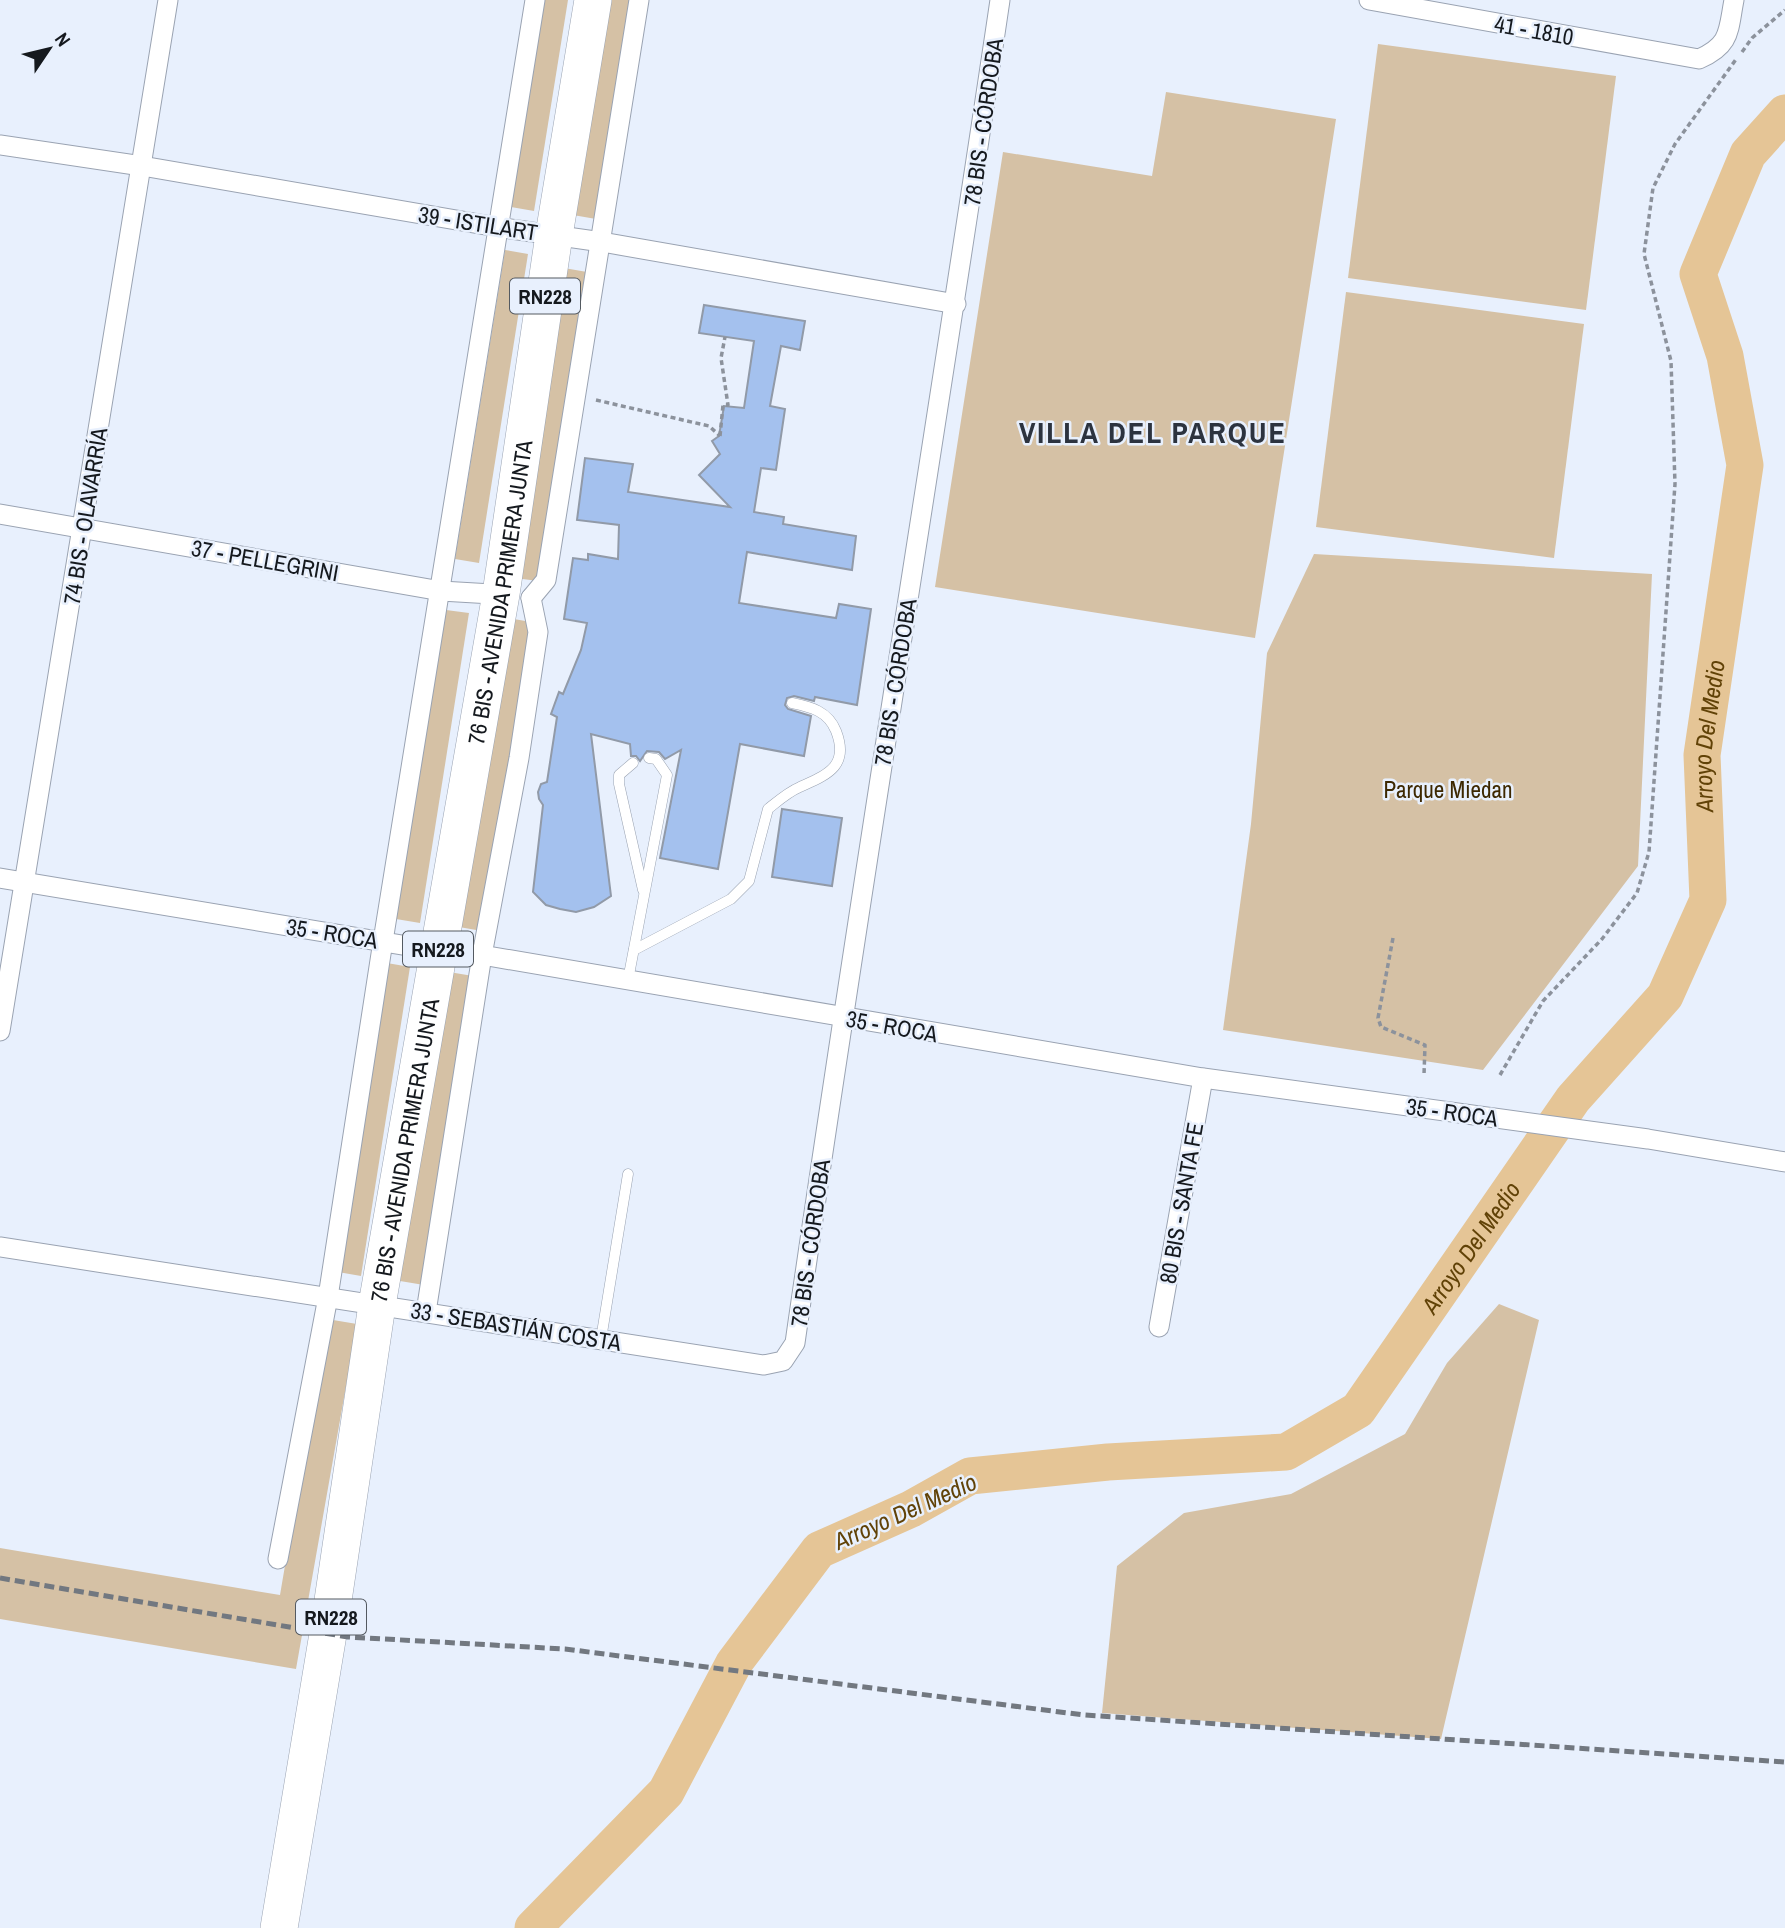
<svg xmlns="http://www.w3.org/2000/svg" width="1785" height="1928" font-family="'Archivo Narrow',sans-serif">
<rect width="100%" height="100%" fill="#e8f0fd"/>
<g fill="#d5c1a5">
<path d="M543,0h25l-34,211 -23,-4z"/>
<path d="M607,0h24l-35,219 -23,-4z"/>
<path d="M1378,44l238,32 -30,234 -238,-32z"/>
<path d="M1166,92l170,27 -81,519 -320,-51 68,-435 149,24z"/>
<path d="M505,250l23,4 -49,309 -24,-4z"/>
<path d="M564,268l23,4 -49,309 -23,-3z"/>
<path d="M1346,292l238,32 -30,234 -238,-31z"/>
<path d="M1314,554l338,20 -14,292 -155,204 -260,-40 28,-206 16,-171z"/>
<path d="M446,610l23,3 -49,310 -24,-4z"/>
<path d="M508,618l23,4 -49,309 -23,-4z"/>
<path d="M387,963l23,4 -49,309 -23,-4z"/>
<path d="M449,972l24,4 -49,309 -24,-4z"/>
<path d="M1499,1304l40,16 -98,419 -339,-26 15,-147 67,-53 107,-19 114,-60 42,-71z"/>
<path d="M327,1319l30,5 -61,345 -296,-50v-71l280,47z"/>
</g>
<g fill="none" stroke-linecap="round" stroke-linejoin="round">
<path stroke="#e5c596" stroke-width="37" id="s1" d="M533,1928l133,-136 68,-129 85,-113 92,-41 59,-33 138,-14 178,-10 72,-42 215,-311 92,-103 43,-96 -6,-145 43,-290 -20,-109 -27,-82 50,-120 37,-41"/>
</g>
<g fill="#a4c1ee" stroke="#919aa8" stroke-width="2">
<path d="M704,305l101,16 -5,29 -19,-4 -11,60 15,3 -9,61 -15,-2 -7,44 30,5 -1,7 73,12 -4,34 -105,-18 -8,51 97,15 3,-14 32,5 -14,96 -42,-8 -1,4 -20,-5 -7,2 -2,7 3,4 23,7 -7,40 -64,-12 -22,125 -58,-11 21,-108 -16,9 -6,-7 -12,-1 -7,10 -4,-5h-5l-1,-12 -39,-10 20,162 -17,11 -18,5 -16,-3 -14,-4 -13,-13 10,-87 -4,-6 -1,-7 3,-8 6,-2 10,-65 -6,-3 8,-22 4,2 18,-44 6,-27 -23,-4 9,-61 15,2v-6l30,5 1,-34 -42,-5 8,-62 48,6 -5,28 102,15 -31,-32 21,-21 -8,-13 7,-5 5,-30 20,2 10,-67 -55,-8z"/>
<path d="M782,809l60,9 -10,68 -60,-9z"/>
</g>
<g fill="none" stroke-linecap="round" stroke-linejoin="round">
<g stroke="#9aa3b2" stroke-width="11">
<g id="lane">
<path d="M633,763l-14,12v9l24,106"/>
<path d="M634,950l97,-51 18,-18 19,-72c10,-8 20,-17 32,-22 26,-12 50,-20 36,-56 -8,-20 -25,-24 -44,-28"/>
<path d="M628,980l39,-205 -11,-16 -7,-1"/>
<path d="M601,1339l27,-165"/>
</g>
</g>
<g stroke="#9aa3b2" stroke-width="21">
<g id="street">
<path d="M1369,0l330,59c32,-14 29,-28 35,-59"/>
<path d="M0,145l142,21 355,61 105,15 354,62"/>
<path d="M0,514l441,77 68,4"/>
<path d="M531,598l15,-18 93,-580"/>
<path d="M0,878l438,73 44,4 721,123 445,61 137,23"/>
<path d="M0,1031l168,-1031"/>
<path d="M0,1247l764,118 19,-4 12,-18c64,-448 139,-895 205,-1343"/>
<path d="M426,1312l56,-357 37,-197 19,-126 -7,-34"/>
<path d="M1159,1327l44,-249"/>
<path d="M278,1559l50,-262 55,-356 152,-941"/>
</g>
</g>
<g stroke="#9aa3b2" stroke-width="38">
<g id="highway">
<path id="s2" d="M279,1928l49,-294 49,-329 124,-711 53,-359 39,-235"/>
</g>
</g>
<g stroke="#8c929c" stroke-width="3.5" stroke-dasharray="5 3.5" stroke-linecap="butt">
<path d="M1742,52l10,-14 33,-28"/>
<path d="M596,400l113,26 11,10"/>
<path d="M720,436l3,-31h5l-7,-47 4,-21"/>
<path d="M1393,938l-15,80 3,9 44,18 -1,30"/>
<path d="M1500,1075l43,-74 59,-62 35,-46 12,-41 26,-368 -4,-123 -27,-107 9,-66 22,-44 62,-86"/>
</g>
<use href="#lane" stroke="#fff" stroke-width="10"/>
<use href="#street" stroke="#fff" stroke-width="19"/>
<use href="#highway" stroke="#fff" stroke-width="37"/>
<path stroke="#727880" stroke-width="5" stroke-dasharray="10 5" stroke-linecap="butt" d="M0,1578l348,59 217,12 519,66 701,47"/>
</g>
<g text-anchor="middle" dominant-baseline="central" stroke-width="5" stroke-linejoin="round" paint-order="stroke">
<g fill="#e8f0fd" stroke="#545a61" stroke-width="2">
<rect x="510" y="278.5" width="70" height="35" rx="5"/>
<rect x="403" y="931.5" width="70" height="35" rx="5"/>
<rect x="296" y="1599.5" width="70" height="35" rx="5"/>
</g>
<g font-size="21" font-weight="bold" fill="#15191e">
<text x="545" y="296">RN228</text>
<text x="438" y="949">RN228</text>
<text x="331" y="1617">RN228</text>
</g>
<g font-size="23" fill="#15191e" stroke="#e8f0fd">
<text transform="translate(1534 30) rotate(10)">41 - 1810</text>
<text transform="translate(983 122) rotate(-82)">78 BIS - CÓRDOBA</text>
<text transform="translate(478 223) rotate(9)">39 - ISTILART</text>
<text transform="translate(85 516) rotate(-81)">74 BIS - OLAVARRÍA</text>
<text transform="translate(265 560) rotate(10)">37 - PELLEGRINI</text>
<text stroke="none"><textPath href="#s2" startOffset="1354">76 BIS - AVENIDA PRIMERA JUNTA</textPath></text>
<text transform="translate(895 682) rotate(-81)">78 BIS - CÓRDOBA</text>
<text transform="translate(332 933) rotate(9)">35 - ROCA</text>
<text transform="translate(892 1026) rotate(10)">35 - ROCA</text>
<text transform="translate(1452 1112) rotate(8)">35 - ROCA</text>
<text stroke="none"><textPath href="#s2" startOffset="788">76 BIS - AVENIDA PRIMERA JUNTA</textPath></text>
<text transform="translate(1181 1203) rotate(-80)">80 BIS - SANTA FE</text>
<text transform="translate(810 1243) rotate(-82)">78 BIS - CÓRDOBA</text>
<text transform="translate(516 1326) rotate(9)">33 - SEBASTIÁN COSTA</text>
</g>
<g font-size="23" fill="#3d2801" stroke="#e8f0fd">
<text x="1448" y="789">Parque Miedan</text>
</g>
<g font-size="24" font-style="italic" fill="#614207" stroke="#e8f0fd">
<text stroke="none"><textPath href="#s1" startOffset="1832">Arroyo Del Medio</textPath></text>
<text stroke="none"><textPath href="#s1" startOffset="1244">Arroyo Del Medio</textPath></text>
<text transform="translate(905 1511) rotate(-24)">Arroyo Del Medio</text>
</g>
<g font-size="30" font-weight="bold" letter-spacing="2" fill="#2c333f" stroke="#e8f0fd">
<text x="1153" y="432">VILLA DEL PARQUE</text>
</g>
</g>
<g transform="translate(49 49) rotate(55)" stroke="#e8f0fd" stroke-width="5" paint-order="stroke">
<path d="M0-5L12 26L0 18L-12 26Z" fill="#15191e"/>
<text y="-10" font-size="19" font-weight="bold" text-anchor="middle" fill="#15191e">N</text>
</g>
</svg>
